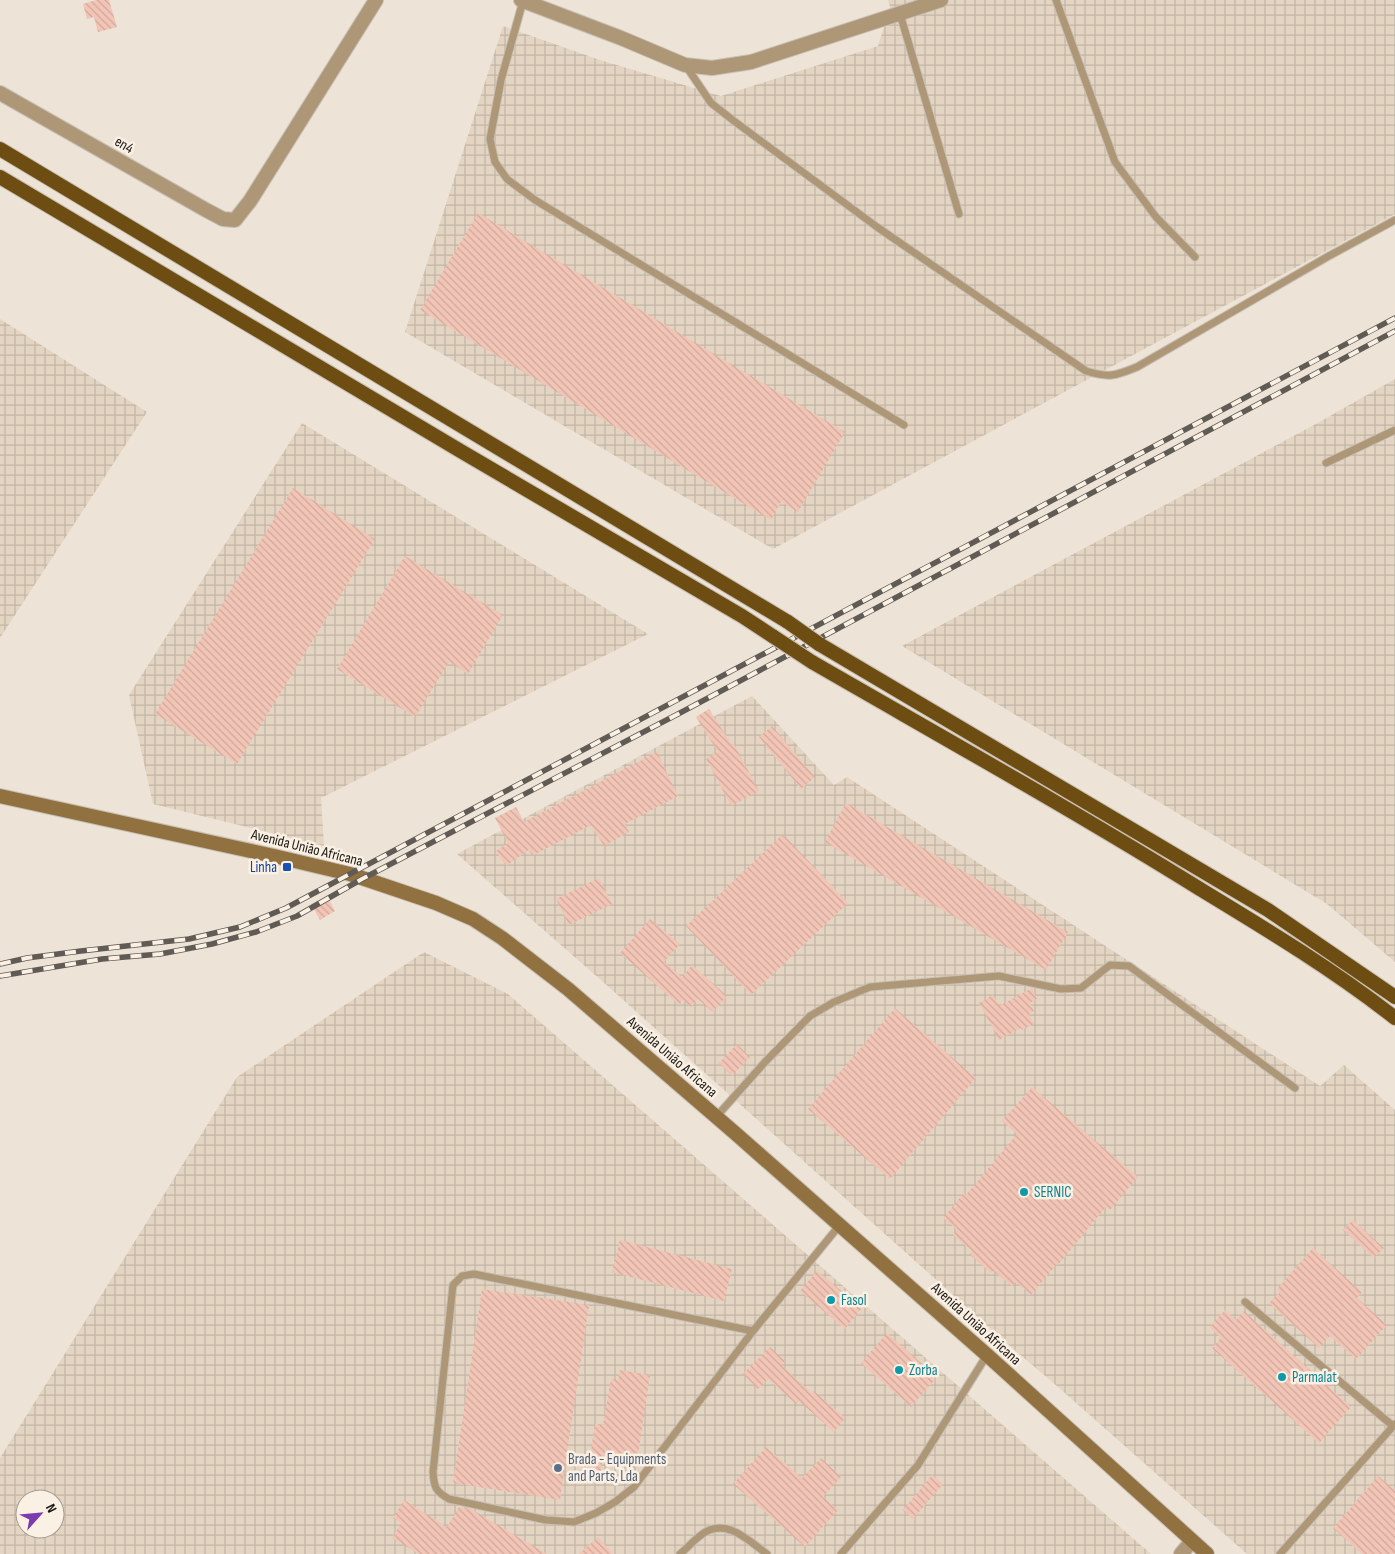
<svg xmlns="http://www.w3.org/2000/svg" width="1395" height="1554" font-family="'Sofia Sans Condensed',sans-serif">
<defs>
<pattern id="industrial-grid" width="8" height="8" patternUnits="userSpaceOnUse" patternTransform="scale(1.25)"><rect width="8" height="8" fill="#e4d5c3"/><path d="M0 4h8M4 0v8" fill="none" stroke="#c3b6a7"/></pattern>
<pattern id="building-back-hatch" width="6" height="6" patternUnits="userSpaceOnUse" patternTransform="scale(1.25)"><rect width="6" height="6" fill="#f2c5b6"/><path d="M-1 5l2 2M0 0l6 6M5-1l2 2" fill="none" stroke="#cfa99c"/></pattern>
</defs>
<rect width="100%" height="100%" fill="#ede3d7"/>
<g fill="url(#industrial-grid)" fill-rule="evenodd">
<path d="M888,0h507v214l-622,335 -368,-217 98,-306 97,34 121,36 157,-50 12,-39z"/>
<path d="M0,319l147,93 -147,226z"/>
<path d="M1395,379v583l-68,-58 -425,-258 412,-221z"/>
<path d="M302,423l346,211 -327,164 3,48 -171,-42 -24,-109z"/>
<path d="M752,696l82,89 13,-8 473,309 24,-21 51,45v444h-148l-197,-174 -32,-27 -416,-372 -145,-127z"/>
<path d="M424,952l84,42 643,560h-1151v-96l237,-381zM25,1499h30v30h-30z"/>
</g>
<g fill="url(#building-back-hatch)">
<path d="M96,0h13l8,27 -19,5 -4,-15 -7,2 -4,-15z"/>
<path d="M478,213l367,219 -47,80 -17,-10 -10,18 -351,-210z"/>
<path d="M293,488l82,51 -138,225 -82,-50z"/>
<path d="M405,556l98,59 -35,59 -19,-12 -34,55 -78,-48z"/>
<path d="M709,709l23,36 2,-1 25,47 -28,15 -25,-47 12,-7 -22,-35z"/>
<path d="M772,726l43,51 -14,12 -42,-52z"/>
<path d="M657,752l21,44 -53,28 4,8 -25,14 -13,-21 -59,31 -3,-6 -23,16 -10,-15 12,-8 -13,-25 21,-11 8,15z"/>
<path d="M846,803l222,129 -22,38 -221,-128z"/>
<path d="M783,834l65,69 -97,92 -65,-69z"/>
<path d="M599,878l13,26 -43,21 -13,-26z"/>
<path d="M327,896l8,15 -15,9 -9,-16z"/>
<path d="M650,919l30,25 -16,18 18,15 10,-12 35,31 -14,16 -15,-13 -7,8 -8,-7 -4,5 -59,-52z"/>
<path d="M1032,988l5,11 -7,4 4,8 -5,3 5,10 -12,6 -1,-2 -22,12 -20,-37 14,-8 6,11z"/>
<path d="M895,1008l81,70 -86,101 -82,-70z"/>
<path d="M737,1044l13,13 -18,19 -13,-13z"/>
<path d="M1032,1087l106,90 -28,33 -4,-3 -48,58 -1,-1 -26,31 -15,-13 -4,4 -19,-15 -2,2 -22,-19 3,-3 -19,-16 4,-5 -14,-12 21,-25 2,2 51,-61 -15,-13z"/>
<path d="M1353,1220l31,28 -10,10 -31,-28z"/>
<path d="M620,1240l112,29 -8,32 -112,-29z"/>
<path d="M1313,1248l49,44 -5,6 30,27 -31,34 -26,-23 -11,12 -50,-45 11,-11 -3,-3z"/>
<path d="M817,1271l45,37 -17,21 -45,-38z"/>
<path d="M482,1289l107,16 -29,195 -107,-17z"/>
<path d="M1225,1310l11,10 8,-9 107,96 -32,36 -107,-95 9,-10 -11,-11z"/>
<path d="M887,1333l50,44 -26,30 -50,-44z"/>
<path d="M770,1347l15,14 -4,4 31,28 2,-2 31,27 -11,14 -35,-31 -3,3 -28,-25 -10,10 -15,-15z"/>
<path d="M620,1370l30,5 -14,93 -34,-5 -1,8 -13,-2 7,-45 8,1 8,-46 7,1z"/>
<path d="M766,1447l36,31 19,-20 20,19 -18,20 15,13 -33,37 -72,-63z"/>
<path d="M932,1475l11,9 -30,35 -10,-9z"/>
<path d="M1378,1476l17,14v64h-33l-29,-26z"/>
<path d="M404,1500l43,27 12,-20 12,2 76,45h-128l-27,-16 9,-15 -8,-5z"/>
<path d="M598,1537l15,17h-34z"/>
</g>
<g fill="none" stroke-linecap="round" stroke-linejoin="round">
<g stroke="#c7bfb4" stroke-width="9">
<g id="service">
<path d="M1056,0l59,162 41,55 39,40"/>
<path d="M523,1l-22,79 -11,59 5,23 12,17 28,21 369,225"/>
<path d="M900,14l59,200"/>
<path d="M686,66l25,37 23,18 143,106 209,144c23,7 29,5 51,-4l190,-110 68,-37"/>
<path d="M1326,463l69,-33"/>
<path d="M716,1117l49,-55 45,-46 24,-14 36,-15 129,-11 62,13 20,-1 29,-23 19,1 166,122"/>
<path d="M1245,1302l148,124"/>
<path d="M753,1331l-279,-57 -12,2 -9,9 -20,187c1,15 2,19 16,27l97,21 28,2 22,-9 19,-11 19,-15 119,-156 86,-105"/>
<path d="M680,1554c7,-6 13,-13 21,-19 24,-19 47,5 66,19"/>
<path d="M841,1554l77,-89 69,-110"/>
<path d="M1280,1554l115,-130"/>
</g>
</g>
<g stroke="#c7bfb4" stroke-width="16">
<g id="minor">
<path d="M521,0l100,38 64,27 27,3 39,-6 190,-62"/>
<path d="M0,93l206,117 17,9 12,1 15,-19 126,-201"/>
<path d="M1181,1554l11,-13"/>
</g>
</g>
<g stroke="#c7bfb4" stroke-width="16">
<path id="secondary" d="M0,796l274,60 76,18 86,29 37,16 29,19 66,51 167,144 252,222 220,199"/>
</g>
<g stroke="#c7bfb4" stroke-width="16">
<g id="trunk">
<path d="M0,149l788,473"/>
<path d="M0,177l464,276 278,163 32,21"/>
<path d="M819,644l449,266 127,87"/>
<path d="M812,662c130,75 261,148 388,227 66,40 134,81 195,129"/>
</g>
</g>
<use href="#service" stroke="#ae9777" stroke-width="7"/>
<use href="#minor" stroke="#ae9777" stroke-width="14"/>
<use href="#secondary" stroke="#927140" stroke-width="14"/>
<use href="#trunk" stroke="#6e4d12" stroke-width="14"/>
<g stroke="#605b54" stroke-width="5.5">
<g id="rail">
<path d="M0,964l27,-6 54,-7 108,-12 51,-12 46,-19 1109,-590"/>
<path d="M0,976l102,-17 58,-5 52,-10 44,-12 41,-16 65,-37 316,-165 717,-383"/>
</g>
</g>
<use href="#rail" stroke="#faf0e4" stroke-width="4" stroke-dasharray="11" stroke-linecap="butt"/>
<g stroke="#c7bfb4" stroke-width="16" stroke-linecap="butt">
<g id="trunk-bridge">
<path d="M788,622l31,22"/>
<path d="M774,637l38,25"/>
</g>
</g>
<use href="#trunk-bridge" stroke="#6e4d12" stroke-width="14"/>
</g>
<rect fill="#1a4fb4" stroke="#faf0e4" stroke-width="2" x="282" y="862" width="10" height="10" rx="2.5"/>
<g fill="#0f9aa8" stroke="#faf0e4" stroke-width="2">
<circle cx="1024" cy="1192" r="5"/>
<circle cx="831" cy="1300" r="5"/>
<circle cx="899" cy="1370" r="5"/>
<circle cx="1282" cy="1377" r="5"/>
</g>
<circle fill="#5c6f8a" stroke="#faf0e4" stroke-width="2" cx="558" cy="1468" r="5"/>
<g text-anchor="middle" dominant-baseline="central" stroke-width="5" stroke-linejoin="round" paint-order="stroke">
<g font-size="15" fill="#1c1915" stroke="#faf0e4">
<text transform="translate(124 145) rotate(30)">en4</text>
<text transform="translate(307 848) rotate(14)">Avenida União Africana</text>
<text transform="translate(672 1057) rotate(41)">Avenida União Africana</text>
<text transform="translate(976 1324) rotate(42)">Avenida União Africana</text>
</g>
<g font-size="15" fill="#164399" stroke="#faf0e4" text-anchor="end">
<text x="277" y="867">Linha</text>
</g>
<g font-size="15" fill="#0d838f" stroke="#faf0e4" text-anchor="start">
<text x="1034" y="1192">SERNIC</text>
<text x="841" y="1300">Fasol</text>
<text x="909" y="1370">Zorba</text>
<text x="1292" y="1377">Parmalat</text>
</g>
<g font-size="15" fill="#4e5e75" stroke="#faf0e4" text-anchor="start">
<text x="568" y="1459">Brada - Equipments<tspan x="568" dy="17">and Parts, Lda</tspan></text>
</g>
</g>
<g transform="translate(40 1514) rotate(63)"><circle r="24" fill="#faf0e4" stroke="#a19a91"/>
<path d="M0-4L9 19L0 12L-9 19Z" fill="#7d3bb0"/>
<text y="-8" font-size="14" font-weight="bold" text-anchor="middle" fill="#1c1915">N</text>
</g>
</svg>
